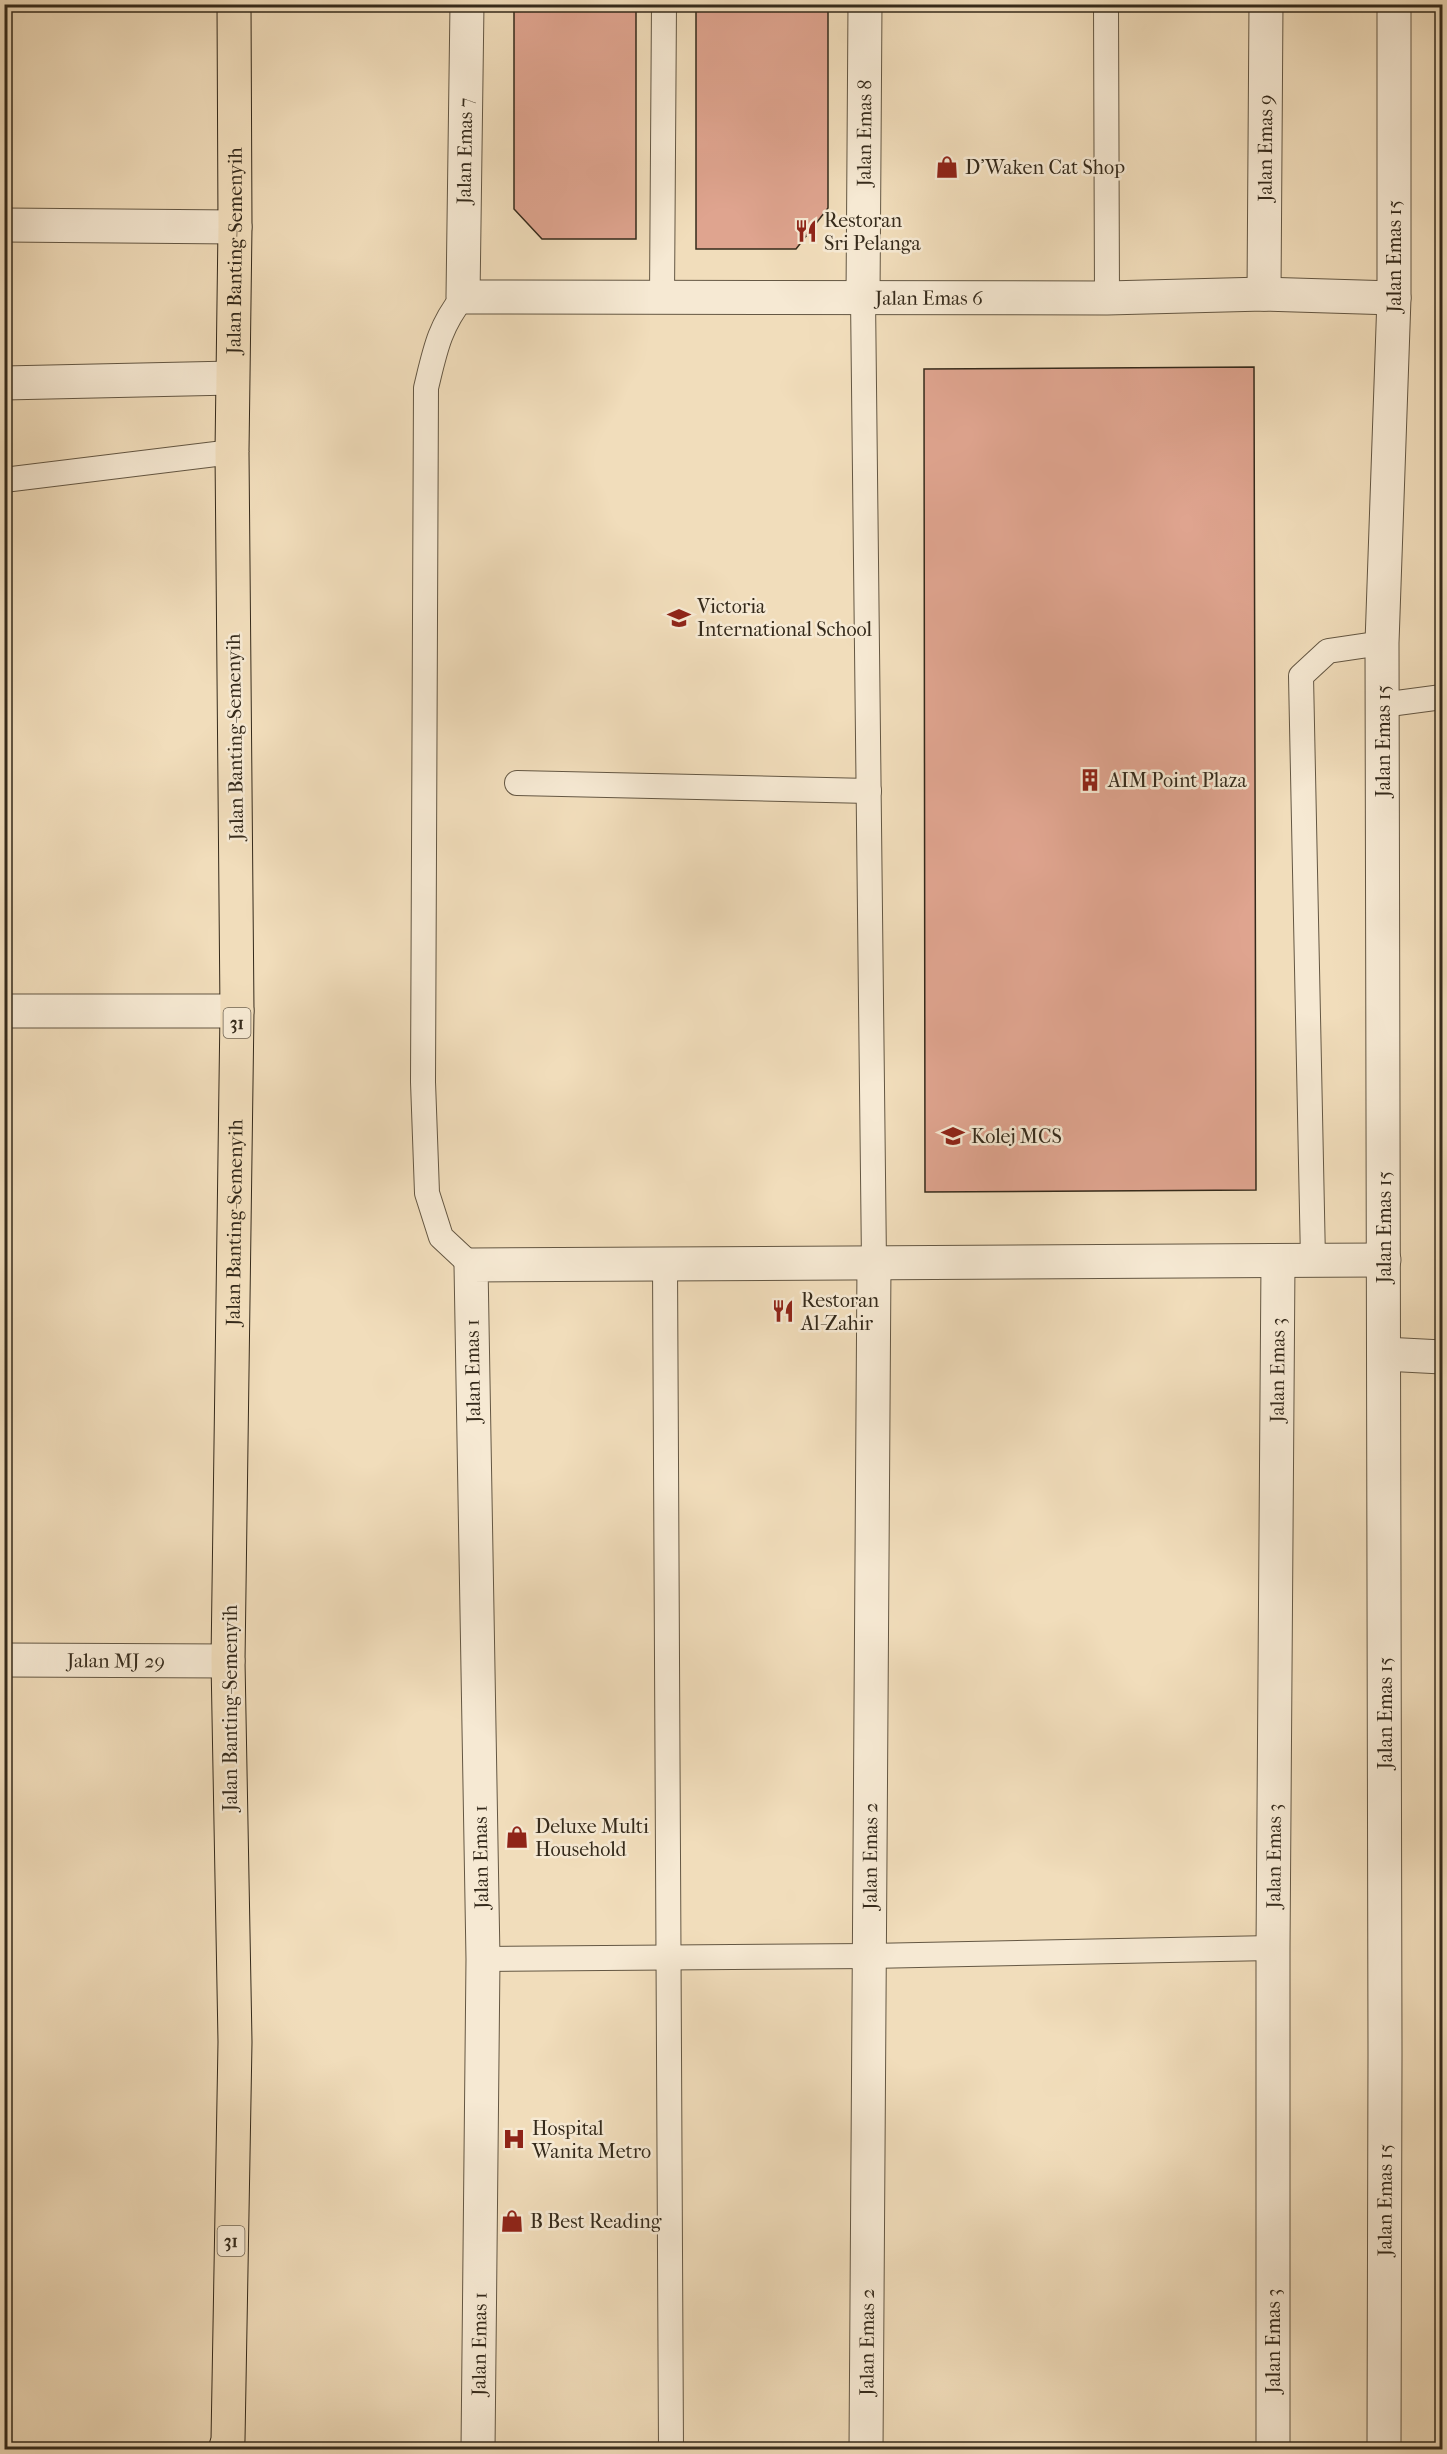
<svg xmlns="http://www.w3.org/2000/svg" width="1447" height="2454" font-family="'IM FELL French Canon',serif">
<rect width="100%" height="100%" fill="#f1ddbb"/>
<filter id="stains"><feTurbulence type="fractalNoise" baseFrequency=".00333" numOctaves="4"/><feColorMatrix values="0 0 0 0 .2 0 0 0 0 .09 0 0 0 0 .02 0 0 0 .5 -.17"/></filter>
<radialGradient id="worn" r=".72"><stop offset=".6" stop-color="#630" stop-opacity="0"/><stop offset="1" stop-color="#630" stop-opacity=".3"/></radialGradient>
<g fill="#dfa48f" stroke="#352a1b" stroke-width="1.5">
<path d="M514,4h122v235h-94l-28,-30z"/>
<path d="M696,4h132v204l-32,41h-100z"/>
<path d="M1254,367l2,823 -331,2 -1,-823z"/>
</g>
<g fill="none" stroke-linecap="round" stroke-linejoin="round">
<g stroke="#645743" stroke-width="26">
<g id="service">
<path d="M1106,4l1,294"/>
<path d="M463,297c-24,30 -28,54 -37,91l-3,694 4,111 14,44 30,28"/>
<path d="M662,297l2,-293"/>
<path d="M863,298l11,965"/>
<path d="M4,480l228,-28"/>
<path d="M1382,705l60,-8"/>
<path d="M517,783l352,8"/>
<path d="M1313,1260l-12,-584 27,-25 54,-8"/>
<path d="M665,1264l6,1186"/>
<path d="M483,1959l386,-3 404,-8"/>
</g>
</g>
<g stroke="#645743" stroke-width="35">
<g id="minor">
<path id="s1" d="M467,4l-4,293 644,1 157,-4 130,4"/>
<path d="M4,225l231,2"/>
<path id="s2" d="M1264,294l2,-290"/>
<path id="s3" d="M863,298l2,-294"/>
<path d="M4,383l228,-5"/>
<path d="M4,1011h233"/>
<path d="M1384,1354l58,3"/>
<path id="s4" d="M4,1660l224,1"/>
<path id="s5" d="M478,2450l5,-491 -12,-694 913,-5"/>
<path id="s6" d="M866,2450l8,-1187"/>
<path id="s7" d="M1273,2450v-502l5,-687"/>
<path id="s8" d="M1384,2450l1,-396 -3,-1411 12,-345v-294"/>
</g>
</g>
<g stroke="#352a1b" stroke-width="35">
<g id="primary">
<path id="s9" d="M225,2450l3,-10 7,-398 -7,-381 9,-650 -5,-559 3,-225 -1,-223"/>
</g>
</g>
<use href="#service" stroke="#f6e9d3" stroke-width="24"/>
<use href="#minor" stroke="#f6e9d3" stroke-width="33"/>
<use href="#primary" stroke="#f1ddbb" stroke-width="33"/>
</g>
<defs>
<g id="shop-bare" transform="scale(1.8)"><path d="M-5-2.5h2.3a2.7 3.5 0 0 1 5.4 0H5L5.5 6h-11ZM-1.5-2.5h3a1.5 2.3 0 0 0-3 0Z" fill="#8f2418" stroke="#f6e9d3" stroke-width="2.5" paint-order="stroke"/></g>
<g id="restaurant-bare" transform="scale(1.8)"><path d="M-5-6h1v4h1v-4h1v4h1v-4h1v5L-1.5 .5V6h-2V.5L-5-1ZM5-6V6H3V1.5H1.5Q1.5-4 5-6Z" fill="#8f2418" stroke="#f6e9d3" stroke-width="2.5" paint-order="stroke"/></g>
<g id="school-bare" transform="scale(1.8)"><path d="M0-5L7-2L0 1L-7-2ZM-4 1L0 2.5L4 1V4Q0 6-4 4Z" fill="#8f2418" stroke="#f6e9d3" stroke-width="2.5" paint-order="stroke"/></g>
<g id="building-bare" transform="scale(1.8)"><path d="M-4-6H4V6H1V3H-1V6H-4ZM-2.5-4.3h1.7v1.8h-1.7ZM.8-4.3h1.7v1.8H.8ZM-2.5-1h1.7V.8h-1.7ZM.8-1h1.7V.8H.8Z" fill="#8f2418" stroke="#f6e9d3" stroke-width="2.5" paint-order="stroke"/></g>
<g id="university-bare" transform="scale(1.8)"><path d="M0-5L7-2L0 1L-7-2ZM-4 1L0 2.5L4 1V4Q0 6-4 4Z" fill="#8f2418" stroke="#f6e9d3" stroke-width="2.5" paint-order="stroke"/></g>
<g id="hospital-bare" transform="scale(1.8)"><path d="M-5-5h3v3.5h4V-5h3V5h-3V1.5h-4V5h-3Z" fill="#8f2418" stroke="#f6e9d3" stroke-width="2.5" paint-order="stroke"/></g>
</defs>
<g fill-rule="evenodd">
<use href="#shop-bare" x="947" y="167"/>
<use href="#restaurant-bare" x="806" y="231"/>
<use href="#school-bare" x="679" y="618"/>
<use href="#building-bare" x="1090" y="780"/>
<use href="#university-bare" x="953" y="1136"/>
<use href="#restaurant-bare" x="783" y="1311"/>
<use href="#shop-bare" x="517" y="1837"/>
<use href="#hospital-bare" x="514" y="2139"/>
<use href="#shop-bare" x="512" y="2221"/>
</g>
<g text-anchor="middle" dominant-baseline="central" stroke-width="5" stroke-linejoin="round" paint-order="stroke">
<g fill="#f6e9d3" stroke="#6f6352" stroke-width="1.5">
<rect x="223.5" y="1008" width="27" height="30" rx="4.5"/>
<rect x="217.5" y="2226" width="27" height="30" rx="4.5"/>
</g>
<g font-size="18" font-weight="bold" fill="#352a1b">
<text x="237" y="1023">31</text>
<text x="231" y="2241">31</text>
</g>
<g font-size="20" fill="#352a1b" stroke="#f6e9d3">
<text stroke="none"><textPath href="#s3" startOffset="165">Jalan Emas 8</textPath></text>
<text stroke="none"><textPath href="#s2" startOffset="146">Jalan Emas 9</textPath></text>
<text transform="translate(465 151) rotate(-89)">Jalan Emas 7</text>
<text stroke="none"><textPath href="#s9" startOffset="2200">Jalan Banting-Semenyih</textPath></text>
<text stroke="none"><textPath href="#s8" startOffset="2194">Jalan Emas 15</textPath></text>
<text stroke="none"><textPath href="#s1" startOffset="759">Jalan Emas 6</textPath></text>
<text transform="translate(235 737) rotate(-91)">Jalan Banting-Semenyih</text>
<text transform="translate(1383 741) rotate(-90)">Jalan Emas 15</text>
<text stroke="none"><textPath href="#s9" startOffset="1228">Jalan Banting-Semenyih</textPath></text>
<text transform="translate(1384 1227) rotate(-90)">Jalan Emas 15</text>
<text stroke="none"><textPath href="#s7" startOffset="1080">Jalan Emas 3</textPath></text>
<text transform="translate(473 1371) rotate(-91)">Jalan Emas 1</text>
<text stroke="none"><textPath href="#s4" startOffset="112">Jalan MJ 29</textPath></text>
<text transform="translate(230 1708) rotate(-90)">Jalan Banting-Semenyih</text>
<text transform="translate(1385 1713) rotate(-90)">Jalan Emas 15</text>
<text stroke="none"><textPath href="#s7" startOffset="594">Jalan Emas 3</textPath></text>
<text stroke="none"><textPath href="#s6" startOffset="594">Jalan Emas 2</textPath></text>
<text transform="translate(481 1857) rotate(-91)">Jalan Emas 1</text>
<text stroke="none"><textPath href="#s8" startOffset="250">Jalan Emas 15</textPath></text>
<text transform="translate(1273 2341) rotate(-90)">Jalan Emas 3</text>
<text stroke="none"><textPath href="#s6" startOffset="108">Jalan Emas 2</textPath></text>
<text stroke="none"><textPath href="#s5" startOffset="106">Jalan Emas 1</textPath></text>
</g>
<g font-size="20" fill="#352a1b" stroke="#f6e9d3" text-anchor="start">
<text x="965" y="167">D'Waken Cat Shop</text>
<text x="824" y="220">Restoran<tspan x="824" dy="23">Sri Pelanga</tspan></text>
<text x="697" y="606">Victoria<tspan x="697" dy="23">International School</tspan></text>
<text x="1108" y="780">AIM Point Plaza</text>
<text x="971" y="1136">Kolej MCS</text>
<text x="801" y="1300">Restoran<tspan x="801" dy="23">Al-Zahir</tspan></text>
<text x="535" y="1826">Deluxe Multi<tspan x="535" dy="23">Household</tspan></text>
<text x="532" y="2128">Hospital<tspan x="532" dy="23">Wanita Metro</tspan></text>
<text x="530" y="2221">B Best Reading</text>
</g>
</g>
<rect width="1447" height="2454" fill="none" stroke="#f1ddbb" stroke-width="24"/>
<rect x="6" y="6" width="1435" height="2442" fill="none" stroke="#352a1b" stroke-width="3"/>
<rect x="12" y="12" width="1423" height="2430" fill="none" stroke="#352a1b" stroke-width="1.5"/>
<rect width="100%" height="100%" filter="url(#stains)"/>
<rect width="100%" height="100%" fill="url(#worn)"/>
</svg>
